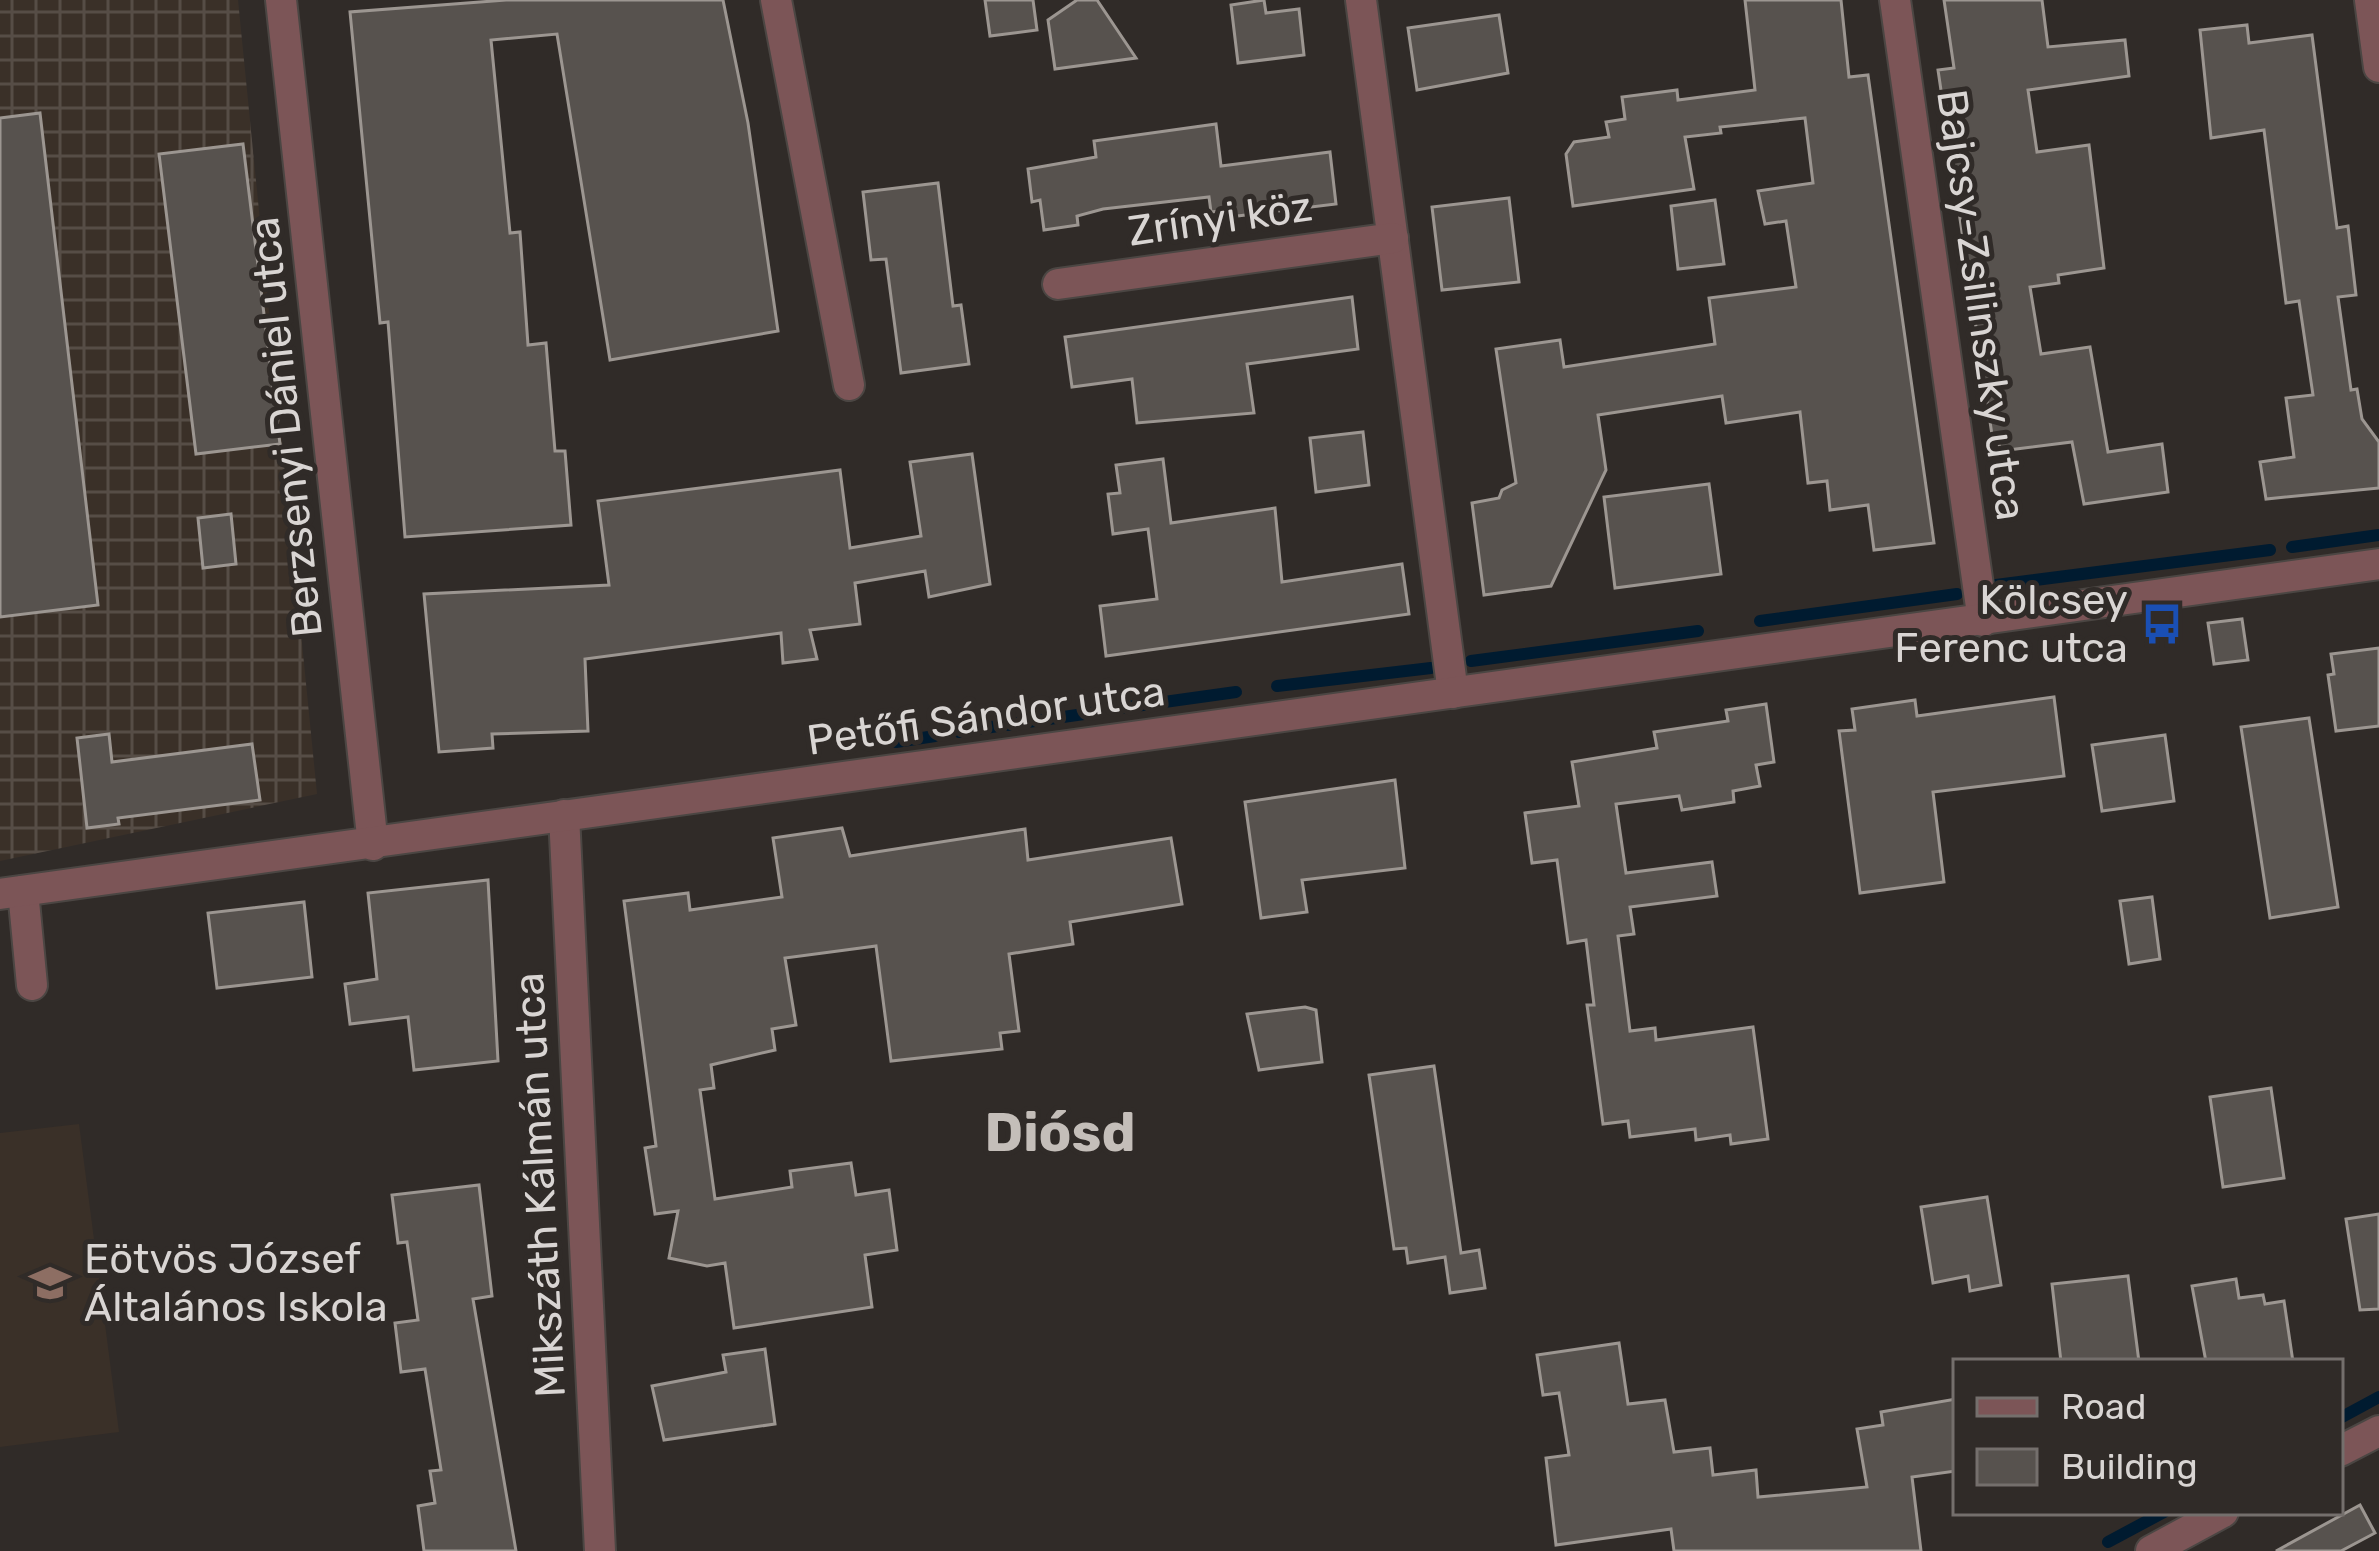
<svg xmlns="http://www.w3.org/2000/svg" width="2379" height="1551" font-family="Rubik,sans-serif">
<defs>
<pattern id="industrial-grid" width="8" height="8" patternUnits="userSpaceOnUse" patternTransform="scale(3)"><rect width="8" height="8" fill="#3a3028"/><path d="M0 4h8M4 0v8" fill="none" stroke="#564d46"/></pattern>
</defs>
<rect width="100%" height="100%" fill="#302b28"/>
<path fill="#3a3028" d="M79,1124l40,308 -119,15v-314z"/>
<path fill="url(#industrial-grid)" d="M0,0h238l79,794 -317,67z"/>
<g fill="none" stroke-linecap="round" stroke-linejoin="round">
<g stroke="#001b30" stroke-width="12">
<path d="M2292,547l87,-12"/>
<path d="M1996,585l274,-35"/>
<path d="M1760,621l197,-27"/>
<path d="M1471,661l227,-30"/>
<path d="M1277,686l154,-18"/>
<path d="M1114,709l122,-17"/>
<path d="M1007,725l91,-13"/>
<path d="M959,732l39,-6"/>
<path d="M896,742l39,-6"/>
<path d="M2342,1417l37,-20"/>
<path d="M2108,1542l56,-30"/>
</g>
</g>
<g fill="#57524e" stroke="#9c9691" stroke-width="3">
<path d="M506,0h217l25,123 30,208 -168,29 -53,-326 -66,6 19,193 10,-1 8,113 18,-2 9,108h10l6,74 -166,12 -17,-215 -8,1 -30,-311z"/>
<path d="M985,0h48l4,30 -47,6z"/>
<path d="M1077,0h20l39,58 -81,11 -7,-49z"/>
<path d="M1264,0l2,13 33,-4 5,46 -66,8 -7,-58z"/>
<path d="M1745,0h96l8,77 19,-2 66,468 -60,7 -6,-45 -38,5 -3,-29 -19,2 -8,-71 -74,11 -4,-27 -124,19 8,55 -55,116 -67,9 -12,-92 27,-5 3,-8 14,-7 -20,-134 64,-9 4,27 151,-23 -6,-46 87,-11 -10,-66 -21,3 -7,-33 55,-8 -8,-65 -85,9 1,6 -36,4 9,52 -121,17 -7,-52 8,-12 35,-5 -3,-15 19,-3 -3,-22 55,-7 1,10 77,-10z"/>
<path d="M1944,0h98l6,47 77,-7 4,36 -101,14 9,62 52,-7 15,123 -46,7 1,8 -29,4 11,67 49,-7 18,105 54,-8 6,48 -84,12 -12,-62 -72,9 -2,-17 -6,1 -54,-365 16,-2z"/>
<path d="M1499,15l9,58 -91,17 -9,-62z"/>
<path d="M2247,25l2,18 63,-8 25,193 11,-2 8,69 -18,2 13,93 6,-1 5,30 17,23v46l-113,11 -6,-37 34,-5 -8,-59 27,-3 -14,-94 -13,2 -22,-173 -53,8 -11,-108z"/>
<path d="M40,113l58,492 -98,12v-499z"/>
<path d="M1216,124l5,42 109,-14 6,52 -115,14 -1,-7 -9,1 -2,-15 -106,12 -26,7 1,9 -34,5 -4,-30 -8,2 -4,-33 68,-12 -2,-16z"/>
<path d="M243,144l37,300 -84,10 -37,-300z"/>
<path d="M938,183l15,123 8,-1 8,59 -68,9 -15,-114 -15,1 -8,-68z"/>
<path d="M1509,198l10,84 -77,8 -10,-83z"/>
<path d="M1715,200l9,64 -46,5 -7,-63z"/>
<path d="M1352,297l6,52 -111,15 7,49 -117,10 -5,-44 -60,8 -7,-50z"/>
<path d="M1363,432l6,53 -53,7 -6,-54z"/>
<path d="M972,454l18,130 -61,13 -4,-26 -70,12 5,41 -50,6 7,29 -34,4 -2,-30 -196,26 3,72 -96,3 1,14 -54,4 -15,-158 185,-9 -11,-84 242,-31 10,78 71,-12 -11,-74z"/>
<path d="M1163,459l8,64 104,-15 7,74 120,-18 7,50 -303,42 -6,-50 57,-7 -9,-70 -35,5 -5,-40 12,-1 -4,-28z"/>
<path d="M1709,484l12,90 -106,14 -11,-91z"/>
<path d="M231,514l5,50 -33,4 -5,-50z"/>
<path d="M2242,619l6,41 -34,4 -6,-41z"/>
<path d="M2379,648v78l-43,5 -8,-56 6,-1 -3,-20z"/>
<path d="M2054,697l10,79 -131,16 11,90 -84,11 -21,-162 16,-1 -3,-21 63,-9 2,16z"/>
<path d="M1766,704l8,58 -18,3 4,21 -27,5 1,11 -52,8 -3,-14 -63,8 10,69 86,-11 5,34 -87,11 4,27 -16,2 12,95 25,-3 1,12 97,-13 15,112 -37,5 -1,-9 -34,5 -1,-11 -65,8 -2,-16 -25,3 -16,-119h7l-8,-65 -18,3 -11,-83 -25,3 -7,-50 54,-7 -7,-44 85,-14 -3,-16 74,-11 -2,-11z"/>
<path d="M2309,718l29,189 -68,11 -29,-191z"/>
<path d="M109,734l3,28 140,-18 8,56 -142,18 1,6 -32,4 -10,-90z"/>
<path d="M2165,735l9,66 -72,10 -10,-66z"/>
<path d="M1395,780l10,88 -103,12 5,32 -46,6 -16,-116z"/>
<path d="M842,828l8,28 175,-27 3,31 143,-22 11,66 -112,18 3,22 -64,10 10,77 -19,2 2,16 -111,12 -15,-115 -91,12 11,67 -24,4 3,21 -64,15 3,23 -14,2 15,109 77,-12 -2,-16 61,-8 5,32 33,-5 8,60 -32,5 7,52 -138,21 -9,-65 -18,3 -38,-8 9,-47 -23,3 -10,-66 11,-2 -32,-245 64,-8 2,17 92,-13 -9,-59z"/>
<path d="M488,880l10,181 -84,9 -6,-53 -58,7 -5,-40 32,-5 -9,-86z"/>
<path d="M2152,897l8,62 -31,5 -9,-63z"/>
<path d="M304,902l8,75 -95,11 -9,-75z"/>
<path d="M1305,1007l11,3 6,52 -63,8 -12,-56z"/>
<path d="M1434,1066l27,187 18,-3 6,38 -35,5 -5,-36 -37,6 -2,-15 -12,1 -25,-174z"/>
<path d="M2271,1088l13,90 -61,9 -13,-90z"/>
<path d="M479,1185l13,111 -19,3 43,252h-92l-6,-45 17,-3 -5,-32 11,-1 -16,-101 -24,3 -6,-49 23,-3 -11,-78 -9,1 -6,-48z"/>
<path d="M1987,1197l14,88 -31,6 -2,-15 -35,7 -12,-76z"/>
<path d="M2379,1214v95l-19,1 -14,-91z"/>
<path d="M2128,1276l11,86h-78l-9,-78z"/>
<path d="M2236,1279l3,19 24,-3 2,9 19,-3 9,61h-87l-14,-76z"/>
<path d="M1619,1343l9,61 37,-4 9,52 36,-4 3,27 43,-5 2,27 109,-10 -10,-58 26,-4 -2,-13 75,-13v72l-44,6 9,74h-247l-3,-22 -115,16 -10,-87 23,-3 -10,-62 -16,2 -6,-40z"/>
<path d="M765,1349l10,75 -111,16 -12,-54 74,-14 -3,-17z"/>
<path d="M2360,1505l15,28 -34,18h-65z"/>
</g>
<g fill="none" stroke-linecap="round" stroke-linejoin="round">
<g stroke="#4b4643" stroke-width="34">
<g id="minor">
<path d="M281,0l92,845"/>
<path d="M776,0l73,385"/>
<path d="M1361,0l92,693"/>
<path d="M1895,0l88,621"/>
<path d="M2370,0l9,67"/>
<path d="M1058,284l335,-46"/>
<path d="M564,815l36,736"/>
<path d="M23,891l9,94"/>
<path d="M0,894l2379,-330"/>
<path d="M2340,1451l39,-20"/>
<path d="M2151,1551l72,-39"/>
</g>
</g>
<use href="#minor" stroke="#7c5557" stroke-width="30"/>
</g>
<defs>
<g id="bus-bare" transform="scale(3.24)"><path d="M-5-6H5V4H4V6H2V4H-2V6H-4V4H-5ZM-3.5-4V0h7V-4ZM-3.5 1.2v1.5H-2V1.2ZM2 1.2v1.5H3.5V1.2Z" fill="#1a4fb4" stroke="#302b28" stroke-width="2.5" paint-order="stroke"/></g>
<g id="school-bare" transform="scale(3.24)"><path d="M0-5L7-2L0 1L-7-2ZM-4 1L0 2.5L4 1V4Q0 6-4 4Z" fill="#8d6e63" stroke="#302b28" stroke-width="2.5" paint-order="stroke"/></g>
</defs>
<g fill-rule="evenodd">
<use href="#bus-bare" x="2162" y="624"/>
<use href="#school-bare" x="50" y="1283"/>
</g>
<g text-anchor="middle" dominant-baseline="central" stroke-width="10" stroke-linejoin="round" paint-order="stroke">
<g font-size="42" fill="#d9d5d3" stroke="#302b28">
<text transform="translate(1220 219) rotate(-8)">Zrínyi köz</text>
<text transform="translate(1981 305) rotate(82)">Bajcsy-Zsilinszky utca</text>
<text transform="translate(286 427) rotate(-96)">Berzsenyi Dániel utca</text>
<text transform="translate(986 716) rotate(-8)">Petőfi Sándor utca</text>
<text transform="translate(540 1185) rotate(-93)">Mikszáth Kálmán utca</text>
</g>
<g font-size="42" fill="#d9d5d3" stroke="#302b28" text-anchor="end">
<text x="2128" y="600">Kölcsey<tspan x="2128" dy="48">Ferenc utca</tspan></text>
<text x="84" y="1259" text-anchor="start">Eötvös József<tspan x="84" dy="48">Általános Iskola</tspan></text>
</g>
<g font-size="54" font-weight="bold" fill="#c4beb9" stroke="#302b28">
<text x="1060" y="1133">Diósd</text>
</g>
</g>
<rect x="1953" y="1359" width="390" height="156" fill="#302b28" stroke="#746f6c" stroke-width="3"/>
<rect x="1977" y="1398" width="60" height="18" fill="#7c5557" stroke="#746f6c" stroke-width="3"/>
<text x="2061" y="1419" font-size="36" fill="#d9d5d3">Road</text>
<rect x="1977" y="1449" width="60" height="36" fill="#57524e" stroke="#746f6c" stroke-width="3"/>
<text x="2061" y="1479" font-size="36" fill="#d9d5d3">Building</text>
</svg>
